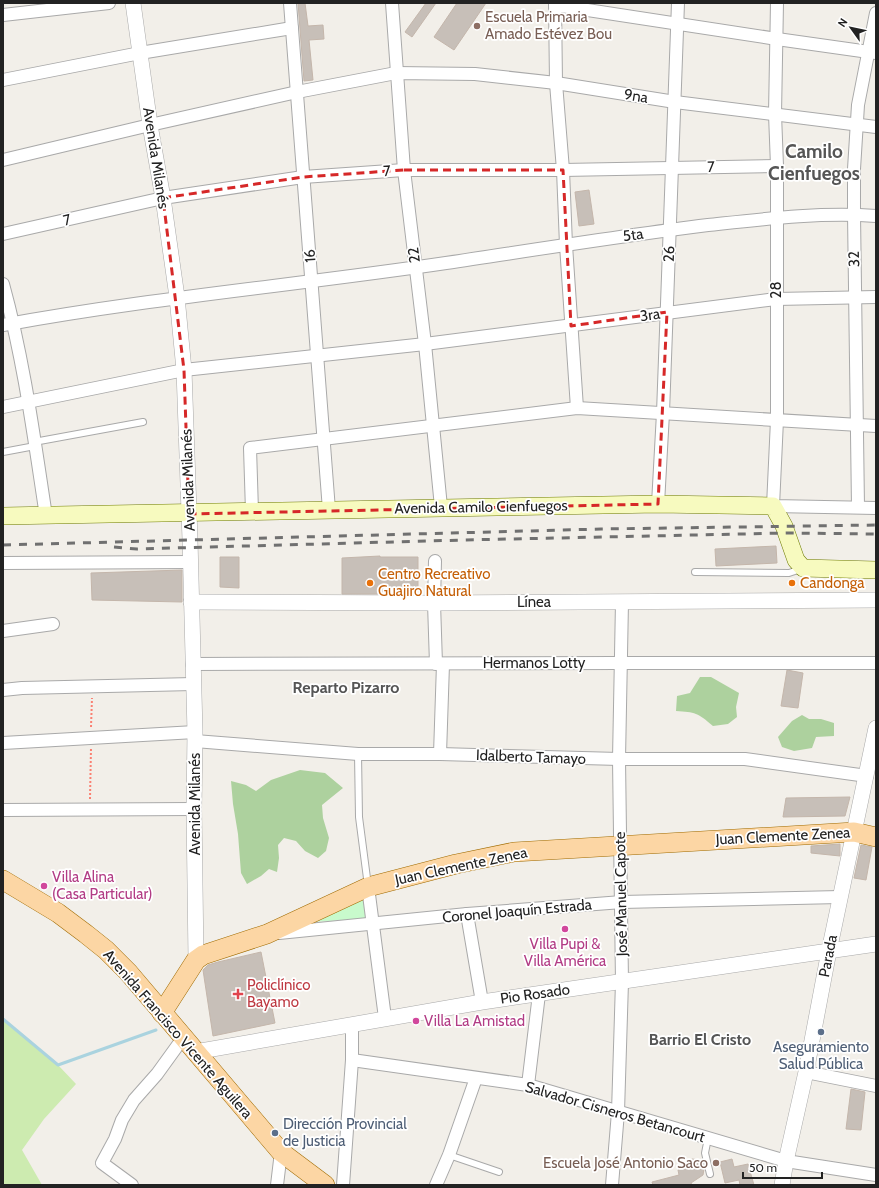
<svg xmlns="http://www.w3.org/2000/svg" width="879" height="1188" font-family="Cabin,sans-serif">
<rect width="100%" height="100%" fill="#f2efe9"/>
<path fill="#cdebb0" d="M3,1019l55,46 18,19 -32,35 -22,31 20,35h-39z"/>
<g fill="#add19e">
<path d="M700,677h11l28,16 -3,14 1,10 -9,7 -15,2c-15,-13 -18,-14 -37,-15l1,-15 13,-3z"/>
<path d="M802,715l7,4h12l13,4v13l-18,1 -4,11 -18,3 -12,-4 -4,-10 14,-16z"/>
<path d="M300,770l25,3 18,15 -21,17 1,13 6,20 -3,13 -8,7 -13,-7 -9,-10 -12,-3 -6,7 1,13 -2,14 -8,-3 -8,7 -14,8 -6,-11 -3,-39 -5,-30 -2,-23 15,4 10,6 15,-11z"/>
</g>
<path fill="#c8facc" d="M368,893l3,26 -62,3z"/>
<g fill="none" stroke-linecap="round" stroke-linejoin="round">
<path stroke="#aad3df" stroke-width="3" d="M3,1019l55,46 98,-35"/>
</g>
<g fill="#c7bfb8" stroke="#c4b6ab">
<path d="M298,3h7l3,23 15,-1 1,14 -15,1 4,40 -9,1z"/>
<path d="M426,3h10l-24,34 -7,-5z"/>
<path d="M457,3h29l-32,47 -20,-13z"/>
<path d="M589,190l5,34 -15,2 -4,-34z"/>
<path d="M776,546l1,17 -61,3 -1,-17z"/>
<path d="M380,556v1h38v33l-36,1v3h-40v-36z"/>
<path d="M220,557h19v31l-19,-1z"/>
<path d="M182,570v32l-90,-2 -1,-27z"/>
<path d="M787,670l16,3 -5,35 -17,-2z"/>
<path d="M850,797l-5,19 -62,1 3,-19z"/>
<path d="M840,844v12l-29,-3v-7z"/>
<path d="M861,845l11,2 -6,33 -12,-2z"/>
<path d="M261,952l14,71 -62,13 -10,-66 5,-5 10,-3z"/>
<path d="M851,1089l14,3 -4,38 -15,-1z"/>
<path d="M692,1159l7,1 3,2 2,7 -1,6 -12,8 1,2h-39l-1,-3 27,-7 -1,-5 4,-1 4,-6z"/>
<path d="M732,1159l2,8 14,-3 6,21h-14l-1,-5 -14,3 -5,-21z"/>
</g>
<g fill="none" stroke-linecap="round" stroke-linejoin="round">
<g stroke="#a9a9a9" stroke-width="8">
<g id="service">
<path d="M34,442l109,-20"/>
<path d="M3,452l32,-6"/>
<path d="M695,572l94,1 12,-4"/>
<path d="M358,754l1,63 9,69"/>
<path d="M708,1138l-3,15 5,21"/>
<path d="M449,1155l50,17"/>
</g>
</g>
<g stroke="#a9a9a9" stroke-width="14">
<g id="minor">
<path d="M290,3l39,507"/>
<path d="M392,3l12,167 21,174 16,163"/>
<path d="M555,3l1,80 7,87 3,75 11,163"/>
<path d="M777,3l-2,111 2,52v254l-4,86 103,2"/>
<path d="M555,5l222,34 99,14"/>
<path d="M3,15l106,-12"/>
<path d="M3,80l137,-27 152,-25"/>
<path d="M3,160l147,-35 147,-33 99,-19 79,1 81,9 119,19 201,25"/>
<path d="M3,234l160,-36 140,-21 101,-7h159l214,-4"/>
<path d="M3,284c21,76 31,154 43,232"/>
<path d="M3,325c147,-27 295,-40 443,-62 87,-13 174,-27 262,-38 56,-6 112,-13 168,-9"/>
<path d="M3,407l181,-37 241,-26 351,-45 100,-2"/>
<path d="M658,504l5,-91 15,-410"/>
<path d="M858,507l-4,-293v-45l4,-64 18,-92"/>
<path d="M252,511l-2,-63 327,-40 299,18"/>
<path d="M435,561l-1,42 2,61"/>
<path d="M3,563l188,-1"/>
<path d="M3,631l50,-7"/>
<path d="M192,664l428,-1h256"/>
<path d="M3,690l19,-2 171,-4"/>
<path d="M195,741l163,13h82l179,5h126l122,17"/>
<path d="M3,743l192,-11"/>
<path d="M440,754l3,-90"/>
<path d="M3,810l191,-1"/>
<path d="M368,887l17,131"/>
<path d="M467,914l15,88"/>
<path d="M279,933l188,-19 155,-12 218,-5"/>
<path d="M352,1060l176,25 258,76 90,14"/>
<path d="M806,1072l70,14"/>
<path d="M528,1085l11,-91"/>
<path d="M132,1185l-30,-22 13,-24 7,-19 12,-20 23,-26 26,-36"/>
<path d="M277,1185l4,-33"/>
<path d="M343,1185l9,-125v-35"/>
<path d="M436,1185l13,-30 27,-77"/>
<path d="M612,1185l6,-73 4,-130 -3,-223 3,-157"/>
</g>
</g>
<g stroke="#a9a9a9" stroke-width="16">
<g id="tertiary">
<path d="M133,3l17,122 13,73 14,99 7,73 6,170 5,192 -1,77 2,151"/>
<path d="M191,602l243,1 442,-3"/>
<path d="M195,1052l287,-50 394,-58"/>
<path d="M782,1185l4,-24 20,-89 23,-121 47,-223"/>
</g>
</g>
<g stroke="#707d05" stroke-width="18">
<path id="secondary" d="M3,516l655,-12 115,2 11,20 12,34 7,8 73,2"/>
</g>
<g stroke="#a06b00" stroke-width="20">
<g id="primary">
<path d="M3,880l55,33 28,21 20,16 22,22 153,180 44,33"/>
<path d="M162,1013l34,-53 7,-5 64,-21 101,-47 88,-23 58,-12 340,-20 22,5"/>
</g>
</g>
<g stroke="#fa8072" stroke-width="2" stroke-dasharray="2 2" stroke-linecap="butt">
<path d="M91,727l1,-29"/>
<path d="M90,799l1,-51"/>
</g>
<use href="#service" stroke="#fff" stroke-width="6"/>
<use href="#minor" stroke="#fff" stroke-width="12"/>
<use href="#tertiary" stroke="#fff" stroke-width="15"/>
<use href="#secondary" stroke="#f7fabf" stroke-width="17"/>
<use href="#primary" stroke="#fcd6a4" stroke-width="19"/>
<g stroke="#707070" stroke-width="3" stroke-dasharray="8 8" stroke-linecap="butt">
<path d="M3,545l598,-16 275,-4"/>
<path d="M114,547l23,2 327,-9 323,-7 89,1"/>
</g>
</g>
<path fill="none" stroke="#d62828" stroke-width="3" stroke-dasharray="8 5" stroke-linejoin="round" d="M404,170h159l8,156 96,-14 -9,192 -469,10 -5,-144 -21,-172 140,-21z"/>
<g fill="#8d6e63" stroke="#fff" stroke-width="1.5">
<circle cx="477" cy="26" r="4"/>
<circle cx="716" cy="1163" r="4"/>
</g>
<g fill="#e8710a" stroke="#fff" stroke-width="1.5">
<circle cx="370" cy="583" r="4"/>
<circle cx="792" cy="583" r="4"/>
</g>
<g fill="#d1479c" stroke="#fff" stroke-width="1.5">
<circle cx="44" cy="886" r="4"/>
<circle cx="565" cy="929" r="4"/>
<circle cx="416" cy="1021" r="4"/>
</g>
<path fill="#e0444e" stroke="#fff" stroke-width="1.5" d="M236 988h4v4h4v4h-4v4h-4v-4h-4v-4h4z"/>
<g fill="#5c6f8a" stroke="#fff" stroke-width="1.5">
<circle cx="821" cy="1032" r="4"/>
<circle cx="275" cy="1133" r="4"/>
</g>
<g text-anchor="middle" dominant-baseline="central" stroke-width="3.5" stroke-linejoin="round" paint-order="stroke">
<g font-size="15" fill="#785e54" stroke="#fff" text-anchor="start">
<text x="485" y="17">Escuela Primaria<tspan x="485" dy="17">Amado Estévez Bou</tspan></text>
<text x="708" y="1163" text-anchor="end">Escuela José Antonio Saco</text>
</g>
<g font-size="15" fill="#222" stroke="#fff">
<text transform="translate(636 96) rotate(9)">9na</text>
<text transform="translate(156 158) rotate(81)">Avenida Milanés</text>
<text transform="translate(711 167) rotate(-1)">7</text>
<text transform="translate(387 171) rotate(-4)">7</text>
<text transform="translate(67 220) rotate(-13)">7</text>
<text transform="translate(633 235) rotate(-8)">5ta</text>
<text transform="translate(669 254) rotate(-88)">26</text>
<text transform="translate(414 255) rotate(-97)">22</text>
<text transform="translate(310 256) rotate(-94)">16</text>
<text transform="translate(854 259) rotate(-91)">32</text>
<text transform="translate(776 290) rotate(-90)">28</text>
<text transform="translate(650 315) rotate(-8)">3ra</text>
<text transform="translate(188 480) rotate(-92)">Avenida Milanés</text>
<text transform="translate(481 507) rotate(-1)">Avenida Camilo Cienfuegos</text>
<text x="534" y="602">Línea</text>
<text x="534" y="663">Hermanos Lotty</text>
<text transform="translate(531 757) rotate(2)">Idalberto Tamayo</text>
<text transform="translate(195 804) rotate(-90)">Avenida Milanés</text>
<text transform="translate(783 836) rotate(-3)">Juan Clemente Zenea</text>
<text transform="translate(461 866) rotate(-12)">Juan Clemente Zenea</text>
<text transform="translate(621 894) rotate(-91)">José Manuel Capote</text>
<text transform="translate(517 911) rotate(-5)">Coronel Joaquín Estrada</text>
<text transform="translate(828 956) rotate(-79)">Parada</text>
<text transform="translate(535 994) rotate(-8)">Pio Rosado</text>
<text transform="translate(178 1034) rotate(49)">Avenida Francisco Vicente Aguilera</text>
<text transform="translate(615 1112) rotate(16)">Salvador Cisneros Betancourt</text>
</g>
<g font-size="15" fill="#c56008" stroke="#fff" text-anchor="start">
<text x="378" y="574">Centro Recreativo<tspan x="378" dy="17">Guajiro Natural</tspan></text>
<text x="800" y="583">Candonga</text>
</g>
<g font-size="15" fill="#b23c85" stroke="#fff" text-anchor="start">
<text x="52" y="877">Villa Alina<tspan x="52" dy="17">(Casa Particular)</tspan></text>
<text x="565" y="944" text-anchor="middle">Villa Pupi &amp;<tspan x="565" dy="17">Villa América</tspan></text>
<text x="424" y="1021">Villa La Amistad</text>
</g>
<g font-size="15" fill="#be3a42" stroke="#fff" text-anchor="start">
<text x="247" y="985">Policlínico<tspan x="247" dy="17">Bayamo</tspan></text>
</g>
<g font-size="15" fill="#4e5e75" stroke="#fff">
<text x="821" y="1047">Aseguramiento<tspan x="821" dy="17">Salud Pública</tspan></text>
<text x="283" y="1124" text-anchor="start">Dirección Provincial<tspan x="283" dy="17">de Justicia</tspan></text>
</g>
<g font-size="16" font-weight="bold" fill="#555" stroke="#fff">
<text x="346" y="687">Reparto Pizarro</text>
<text x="700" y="1039">Barrio El Cristo</text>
</g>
<g font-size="19" font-weight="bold" fill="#555" stroke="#fff">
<text x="814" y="151">Camilo<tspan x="814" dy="22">Cienfuegos</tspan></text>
</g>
</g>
<rect width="879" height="1188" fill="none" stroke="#222222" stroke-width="8"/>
<g transform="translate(851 28) rotate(303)" stroke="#ffffff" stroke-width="3" paint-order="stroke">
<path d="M0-3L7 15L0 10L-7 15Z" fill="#222222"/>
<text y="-6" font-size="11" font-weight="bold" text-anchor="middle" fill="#222222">N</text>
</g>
<path d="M743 1172v6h79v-6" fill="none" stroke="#222222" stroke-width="2"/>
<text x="749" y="1172" font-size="12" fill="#222222" stroke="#ffffff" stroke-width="3" paint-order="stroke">50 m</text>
</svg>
